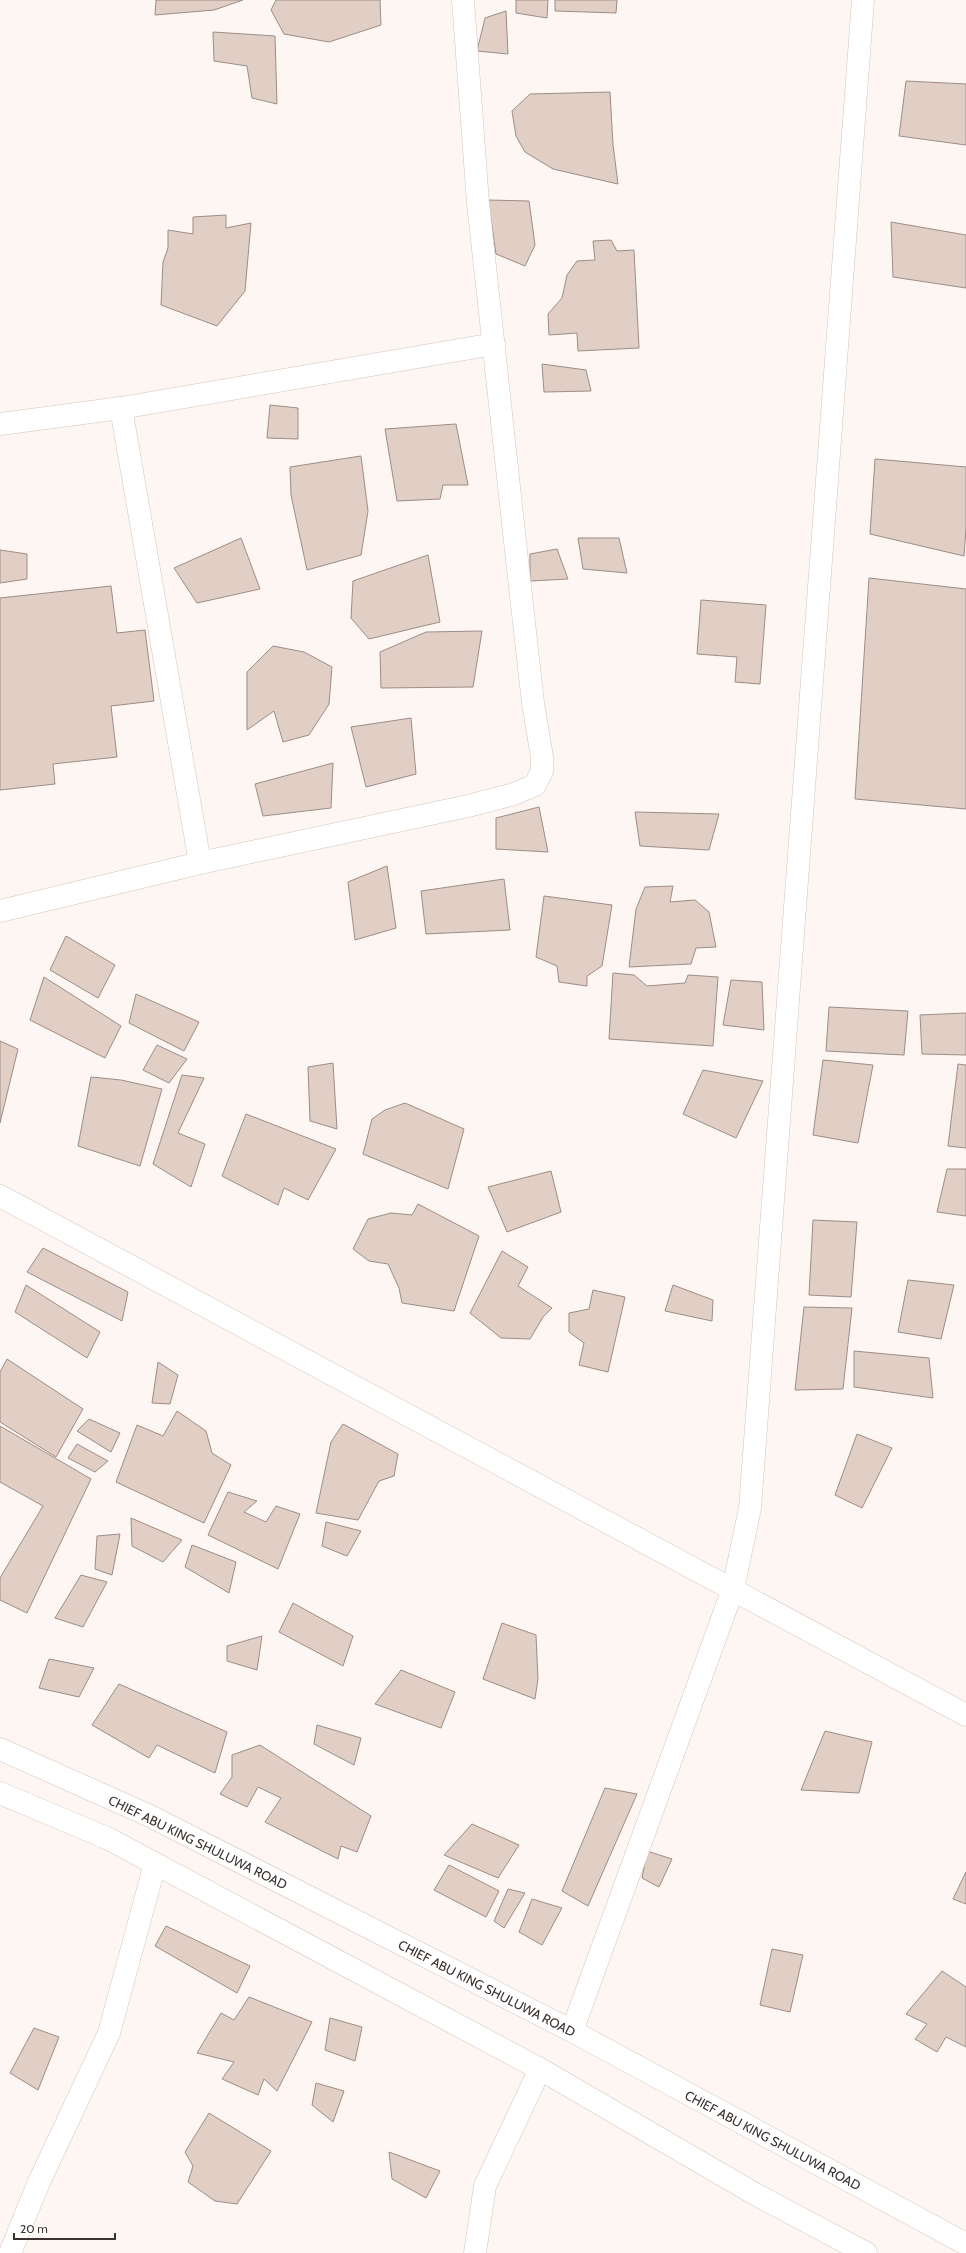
<svg xmlns="http://www.w3.org/2000/svg" width="966" height="2253" font-family="Cabin,sans-serif">
<rect width="100%" height="100%" fill="#fdf6f2"/>
<g fill="#e1cfc6" stroke="#9d8d85">
<path d="M156,0h87l-29,10 -59,5z"/>
<path d="M276,0h104l1,25 -52,17 -45,-8 -13,-24z"/>
<path d="M516,0h32l-1,18 -31,-5z"/>
<path d="M555,0h62l-1,13 -61,-2z"/>
<path d="M506,11l2,43 -31,-3 8,-33z"/>
<path d="M213,32l62,4 2,68 -25,-6 -5,-32 -33,-5z"/>
<path d="M906,81l60,3v61l-67,-9z"/>
<path d="M610,92l3,53 5,39 -65,-15 -28,-17 -9,-16 -4,-25 18,-17z"/>
<path d="M488,200l41,1 6,44 -10,21 -29,-12z"/>
<path d="M226,215v13l25,-5 -6,68 -28,35 -56,-21 2,-43 5,-14v-18l25,4v-17z"/>
<path d="M891,222l75,13v53l-73,-11z"/>
<path d="M611,240l6,11 17,-1 5,98 -61,3 -1,-18 -28,2 -1,-21 14,-16 5,-23 10,-14 18,-1 -2,-19z"/>
<path d="M542,364l44,6 5,21 -47,1z"/>
<path d="M270,405l28,3v31l-31,-1z"/>
<path d="M456,424l12,61h-25l-3,14 -43,2 -12,-72z"/>
<path d="M361,456l7,55 -7,44 -54,15 -16,-75 -1,-28z"/>
<path d="M875,459l91,8v62l-2,27 -94,-22z"/>
<path d="M241,538l19,51 -63,14 -23,-35z"/>
<path d="M578,538h41l8,35 -44,-4z"/>
<path d="M557,549l11,30 -38,2v-27z"/>
<path d="M0,550l27,4v25l-27,4z"/>
<path d="M428,555l12,67 -71,17 -18,-21 2,-37z"/>
<path d="M869,578l97,11v220l-111,-10z"/>
<path d="M111,586l6,47 28,-3 9,71 -43,5 6,51 -64,7 2,20 -55,6v-192z"/>
<path d="M701,600l65,5 -6,79 -25,-2 2,-25 -40,-3z"/>
<path d="M482,631l-9,56 -92,1 -1,-36 46,-20z"/>
<path d="M273,646l31,6 28,15 -3,37 -20,31 -26,7 -9,-31 -27,19v-58z"/>
<path d="M411,718l5,56 -50,13 -15,-60z"/>
<path d="M333,763l-2,45 -68,8 -8,-32z"/>
<path d="M539,807l9,45 -52,-3v-31z"/>
<path d="M635,812l84,2 -10,36 -69,-4z"/>
<path d="M387,866l9,62 -41,12 -7,-58z"/>
<path d="M504,879l6,51 -84,4 -5,-43z"/>
<path d="M673,886l-3,16 25,-2 14,12 7,35 -20,1 -5,16 -62,3 7,-58 9,-22z"/>
<path d="M544,896l68,9 -10,61 -15,10v10l-28,-4 -2,-16 -21,-9z"/>
<path d="M66,936l49,29 -17,33 -48,-28z"/>
<path d="M613,973l21,2 13,11 38,-3 3,-8 30,2 -5,69 -104,-7z"/>
<path d="M44,977l77,49 -16,32 -75,-38z"/>
<path d="M731,980l31,2 2,48 -41,-5z"/>
<path d="M136,994l63,28 -15,29 -55,-28z"/>
<path d="M829,1007l79,4 -4,44 -78,-4z"/>
<path d="M966,1013v42l-44,-1 -2,-39z"/>
<path d="M0,1041l18,8 -18,74z"/>
<path d="M157,1045l30,14 -18,24 -26,-13z"/>
<path d="M823,1060l50,5 -15,78 -45,-8z"/>
<path d="M333,1063l4,66 -27,-8 -2,-54z"/>
<path d="M958,1064l8,1v83l-18,-2z"/>
<path d="M703,1070l60,11 -27,57 -53,-24z"/>
<path d="M182,1075l22,3 -26,55 27,11 -14,43 -38,-23z"/>
<path d="M91,1077l30,3 41,9 -22,77 -62,-20z"/>
<path d="M405,1103l59,26 -16,60 -85,-35 9,-35 13,-9z"/>
<path d="M246,1114l90,35 -28,51 -24,-12 -6,17 -56,-29z"/>
<path d="M947,1169h19v47l-29,-4z"/>
<path d="M551,1171l10,41 -54,20 -19,-45z"/>
<path d="M418,1204l61,32 -25,75 -52,-8 -3,-15 -11,-24 -19,-3 -16,-12 15,-30 23,-6 21,2z"/>
<path d="M813,1220l44,2 -6,75 -42,-2z"/>
<path d="M43,1248l85,44 -6,29 -95,-49z"/>
<path d="M502,1251l26,16 -10,19 34,22 -9,9 -13,22 -29,-1 -31,-25z"/>
<path d="M908,1280l46,5 -13,54 -43,-7z"/>
<path d="M26,1285l74,47 -13,26 -72,-46z"/>
<path d="M673,1285l40,15 -1,21 -47,-10z"/>
<path d="M593,1290l32,7 -17,75 -29,-7 5,-22 -15,-11v-19l20,-4z"/>
<path d="M804,1307l48,1 -9,81 -48,1z"/>
<path d="M854,1351l75,7 4,40 -79,-11z"/>
<path d="M7,1359l76,50 -27,48 -56,-35v-50z"/>
<path d="M158,1362l20,13 -8,29 -18,-1z"/>
<path d="M177,1411l29,20 6,22 19,12 -27,58 -88,-41 21,-57 26,11z"/>
<path d="M89,1419l31,14 -9,19 -34,-21z"/>
<path d="M343,1424l55,30 -4,22 -15,5 -21,39 -42,-7 15,-71z"/>
<path d="M0,1426l91,53 -64,134 -27,-13v-22l43,-72 -43,-24z"/>
<path d="M857,1434l35,14 -30,60 -27,-13z"/>
<path d="M77,1444l31,17 -13,11 -27,-14z"/>
<path d="M228,1492l29,9 -13,11 22,10 10,-16 24,8 -22,55 -70,-34z"/>
<path d="M131,1518l51,22 -19,22 -31,-16z"/>
<path d="M326,1522l35,9 -14,25 -25,-10z"/>
<path d="M120,1534l-8,41 -17,-6 2,-33z"/>
<path d="M192,1545l44,17 -7,31 -44,-26z"/>
<path d="M81,1575l26,7 -24,45 -28,-9z"/>
<path d="M293,1603l60,33 -10,30 -64,-34z"/>
<path d="M502,1623l34,12 2,44 -3,20 -52,-20z"/>
<path d="M262,1636l-5,34 -30,-9v-15z"/>
<path d="M49,1659l45,9 -15,29 -40,-9z"/>
<path d="M401,1670l54,22 -14,36 -66,-24z"/>
<path d="M119,1684l108,48 -12,41 -58,-28 -8,13 -57,-33z"/>
<path d="M317,1725l44,13 -7,27 -40,-21z"/>
<path d="M825,1731l47,11 -13,51 -58,-3z"/>
<path d="M260,1745l111,71 -14,36 -16,-6 -3,13 -73,-37 16,-24 -23,-11 -11,20 -27,-13 12,-17v-22z"/>
<path d="M605,1788l32,6 -49,112 -26,-15z"/>
<path d="M472,1824l47,21 -21,33 -54,-23z"/>
<path d="M647,1851l25,8 -13,28 -17,-9z"/>
<path d="M449,1865l50,26 -13,26 -52,-27z"/>
<path d="M966,1872v32l-13,-5z"/>
<path d="M508,1889l17,4 -21,35 -10,-7z"/>
<path d="M532,1899l30,9 -20,37 -23,-13z"/>
<path d="M166,1926l84,40 -13,27 -82,-47z"/>
<path d="M772,1949l31,6 -13,57 -30,-7z"/>
<path d="M942,1971l24,16v60l-20,-10 -9,15 -22,-13 12,-15 -21,-10z"/>
<path d="M249,1997l63,25 -35,69 -13,-12 -6,16 -36,-16 12,-17 -37,-9 24,-40 13,7z"/>
<path d="M330,2018l32,9 -7,34 -30,-11z"/>
<path d="M34,2028l25,9 -21,53 -28,-17z"/>
<path d="M316,2083l28,8 -11,31 -21,-17z"/>
<path d="M209,2113l62,38 -34,53 -22,-3 -27,-19 5,-16 -8,-14z"/>
<path d="M389,2152l51,19 -14,27 -34,-19z"/>
</g>
<g fill="none" stroke-linecap="round" stroke-linejoin="round">
<g stroke="#d6c4bb" stroke-width="23">
<g id="minor">
<path d="M121,408l79,455"/>
<path d="M0,424l121,-16 373,-64"/>
<path d="M0,911l200,-48 268,-57 46,-12 21,-9 7,-14v-14l-9,-54 -14,-125 -41,-375 -15,-203"/>
<path d="M0,1196l966,519"/>
<path d="M572,2031l161,-442 17,-81 113,-1508"/>
<path d="M10,2253l29,-71 70,-149 46,-169"/>
<path d="M475,2253l10,-67 55,-117"/>
</g>
</g>
<g stroke="#d6c4bb" stroke-width="23">
<g id="tertiary">
<path d="M0,1749l150,67 422,215 394,213"/>
<path d="M0,1793l109,46 431,230 215,125 111,59"/>
</g>
</g>
<use href="#minor" stroke="#fff" stroke-width="22"/>
<use href="#tertiary" stroke="#fff" stroke-width="22"/>
</g>
<g text-anchor="middle" dominant-baseline="central" stroke-width="3" stroke-linejoin="round" paint-order="stroke">
<g font-size="13" fill="#39322f" stroke="#fff">
<text transform="translate(198 1842) rotate(26)">CHIEF ABU KING SHULUWA ROAD</text>
<text transform="translate(487 1988) rotate(27)">CHIEF ABU KING SHULUWA ROAD</text>
<text transform="translate(773 2140) rotate(28)">CHIEF ABU KING SHULUWA ROAD</text>
</g>
</g>
<path d="M14 2233v6h101v-6" fill="none" stroke="#39322f" stroke-width="2"/>
<text x="20" y="2233" font-size="12" fill="#39322f" stroke="#ffffff" stroke-width="3" paint-order="stroke">20 m</text>
</svg>
